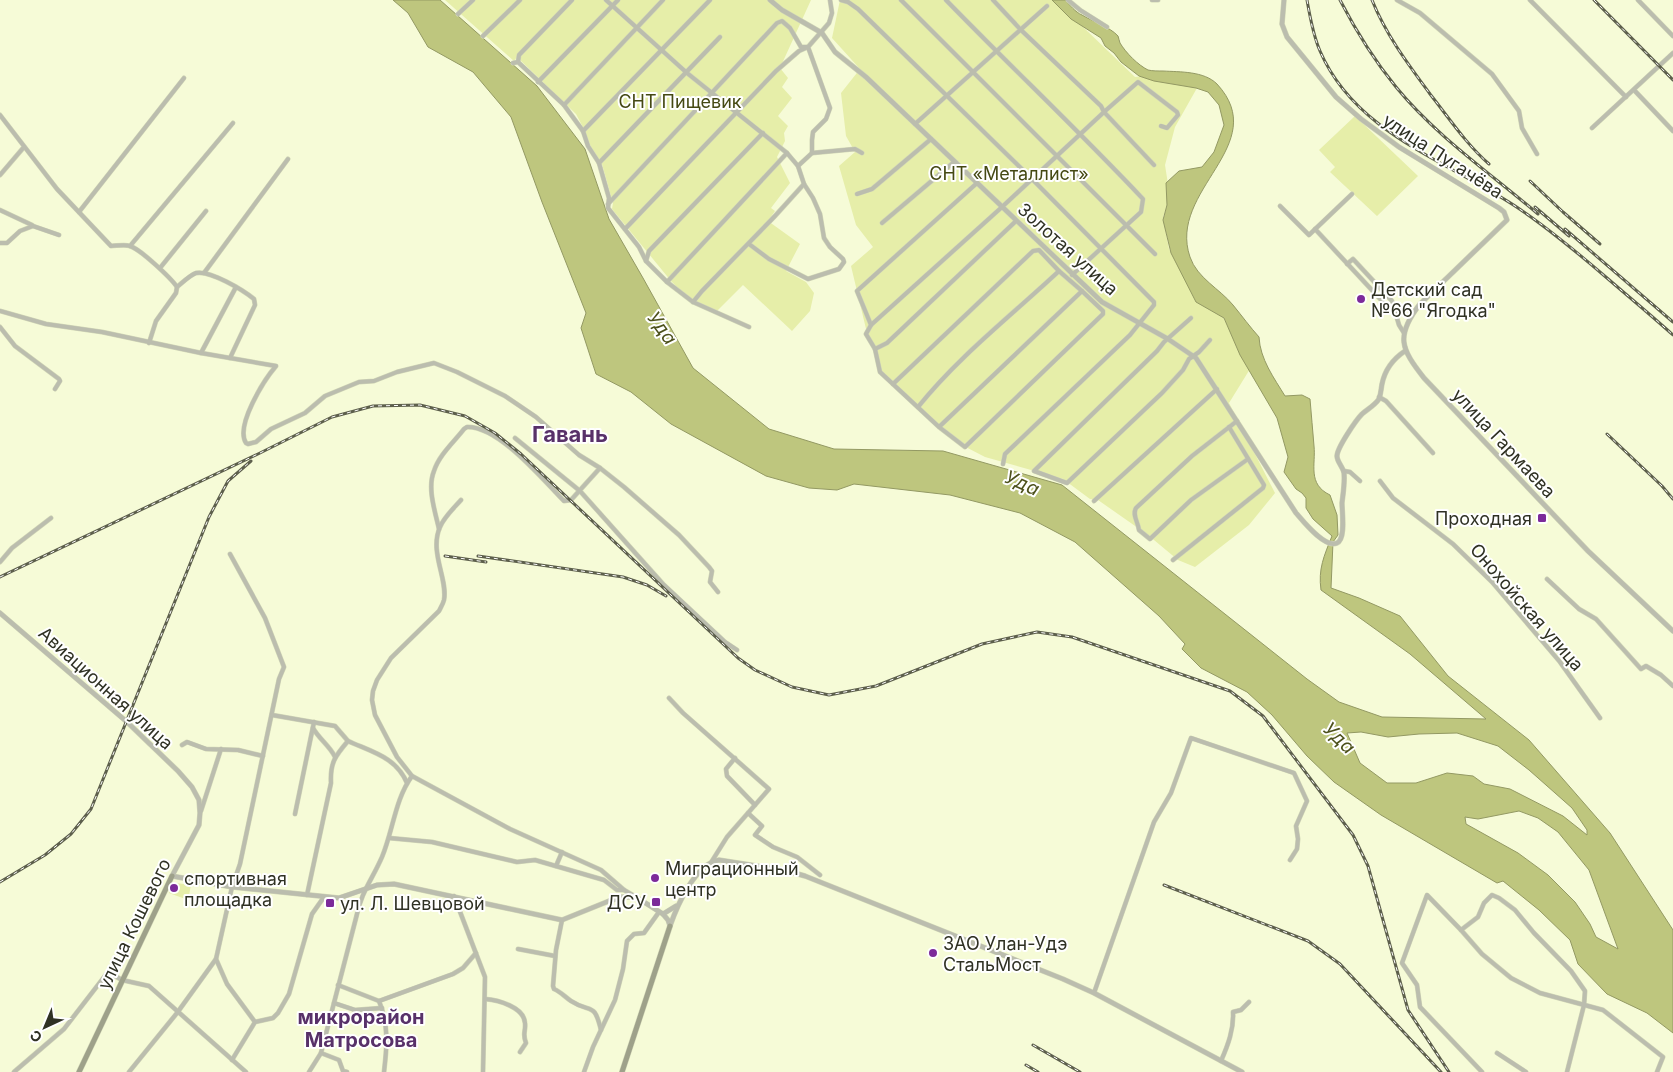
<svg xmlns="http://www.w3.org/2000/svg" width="1673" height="1072" font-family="Inter,sans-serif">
<rect width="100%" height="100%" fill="#f6fbd7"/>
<g fill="#e6eea9">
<path d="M445,0h366l-31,68 8,10 -6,9 10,11 -14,18 10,10 -4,7 1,8 -8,16 13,26 -19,25 4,3 -7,10 32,23 -14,27 20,11 8,11 -4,18 -18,20 -49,-46 -26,26 -28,-12 -18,-18 -59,-72 1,-6 -11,-39 -12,-19 -5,-14 -9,-17 -59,-57 -3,4z"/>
<path d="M840,0h215l80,77c21,-2 43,3 62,11l-22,39 -10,38 5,32 -7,20 6,32 31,53 20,11 11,17 19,39 -21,34 46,90 -26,32 -54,42 -17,-7 -30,-25 -50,-35 -8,-1 -27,-20 -78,-22 -27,-14 -74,-67 -17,-43 -16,-67 22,-19 -17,-22 -17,-59 16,-14 -9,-16 -5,-43 19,-24 -28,-31z"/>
<path d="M1355,116l63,60 -41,40 -47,-44 5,-5 -16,-17z"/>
<path d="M176,883l15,2 -3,15 -19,-7 3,-7z"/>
</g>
<path fill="#bec67e" stroke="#939963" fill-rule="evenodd" d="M393,0h47l97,86 48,63 24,70 34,59 50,90 76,61 65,20 109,2 119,34 245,194 32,23 43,15 104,2 -76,-65 -89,-64c-3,-21 3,-34 11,-54l-19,-17 -7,-11v-10l-4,-5 -6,-4 -12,-17 4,-15 -11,-39 -37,-63 -16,-37 -28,-16 -25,-49 -8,-33 4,-15 -1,-22 13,-12 23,-4 12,-15 10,-27 -5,-20 -11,-13 -12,-4 -42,-7 -15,-5 -18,-14 -7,-9 -9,-7 -4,-8 -30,-19 -19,-19h13c5,5 10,12 17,15 10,6 28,12 36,21 1,2 1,5 2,7 6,10 18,22 28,27 4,1 10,1 15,1 17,1 41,0 54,13 56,61 -50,106 -27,173 7,21 30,32 43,48 9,11 17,22 26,32 1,22 15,41 26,59l17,-1 8,4c1,16 3,31 4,47 2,18 -7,38 16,49l7,20 1,20 -5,7 -2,46 28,10 41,18 48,60 81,64 81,93 63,97v103l-26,-20 -40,-19 -29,-30 -8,-24 -31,-30 -36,-29 -6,2 -116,-68 -47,-33 -27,-26 -35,-41 -25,-23 -46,-24 -19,-19 3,-5 -26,-28 -84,-74 -55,-29 -70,-18 -96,-11 -17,6 -28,-2 -43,-12 -95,-52 -40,-32 -35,-18 -15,-46 5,-15 -44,-111 -31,-85 -38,-45 -45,-25 -20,-34zM1361,732l27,5 31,-3 38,-1 41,13 31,24 43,38 15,22v5l-24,-19 -53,-27 -26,-5 -11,-8 -26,-3 -31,10h-29l-27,-20 -13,-30zM1519,811l19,7 20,14 31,38 29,79 -22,-12 -6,-13 -15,-22 -27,-27 -30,-22 -52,-29 -1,-7 13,2z"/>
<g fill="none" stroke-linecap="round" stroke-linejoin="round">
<g stroke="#d2d7b7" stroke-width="5">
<g id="minor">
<path d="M606,0l81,73 100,80 11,13 6,18 9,14 7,16 4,24 6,9 13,12 1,3 -5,7 -31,10 -39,-20 -20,-15"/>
<path d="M841,0l7,2 10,7 174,170 122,123v3l-24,30 -125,119 -2,10"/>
<path d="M901,0l254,254"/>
<path d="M946,0c65,67 133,131 197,199l-2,13 -69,63"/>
<path d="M993,0l28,30 80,76 3,6 34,-30 39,30 1,3 -11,13 -6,-2"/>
<path d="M1068,0l12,10 27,17"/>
<path d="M1152,0h6"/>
<path d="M1397,0l23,13 72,61 27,37 3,17 15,26"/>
<path d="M1530,0l96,97"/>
<path d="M1638,0l35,36"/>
<path d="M458,14l15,-14"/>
<path d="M483,36l37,-36"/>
<path d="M518,62l1,-7 53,-55"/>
<path d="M513,63l5,-1 46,43 19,26 5,15 11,17 10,35 -1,10 31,39 7,14 21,21 26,20 56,25"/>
<path d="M538,82l80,-82"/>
<path d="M1634,90l39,41"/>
<path d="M564,105l99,-105"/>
<path d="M0,115l57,74 54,57c5,0 14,-2 19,0 10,3 41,32 47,41l-1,6 -20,28 -7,22"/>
<path d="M915,124l132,-118"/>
<path d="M1592,128l81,-75"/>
<path d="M583,131l127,-131"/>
<path d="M812,153v-13l1,-8 13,-13 4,-11 -22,-61 21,-24 3,-10 -2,-13"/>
<path d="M599,163l121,-126"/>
<path d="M798,166l14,-13 43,-4 7,4"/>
<path d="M0,175l24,-28"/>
<path d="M857,194l15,-5 59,-50"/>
<path d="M608,204l169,-181 5,-2 8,7 11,19h7l-9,4 -23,20 -151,158"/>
<path d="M1280,206l29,29 43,-41"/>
<path d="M0,210l32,15"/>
<path d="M79,212l105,-134"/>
<path d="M882,223l72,-61"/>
<path d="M1315,229l82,88"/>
<path d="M0,243h7l13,-12 13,-5 26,9"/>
<path d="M130,246l103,-123"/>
<path d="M646,261l3,-10 114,-118"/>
<path d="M1347,264l6,-5 39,42 7,24 5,8"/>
<path d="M160,268l46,-57"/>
<path d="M204,273l84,-114"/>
<path d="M667,282l120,-129"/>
<path d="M177,287c5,-4 13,-12 19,-14 14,-3 47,17 58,26l1,6 -25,53"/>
<path d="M693,302l9,-11 73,-75 29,-32"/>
<path d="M0,311l46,13 56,8 99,21 75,13c-12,14 -41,60 -30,77l2,1 8,-2 15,-13 34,-16 20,-17 34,-14 15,-1 23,-9 37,-9 23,9 48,24 31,21 43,38 21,13 24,19 55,48 30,32 3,4 -2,11 8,10"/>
<path d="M1191,318l-27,24 -7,9 -123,120 33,12 95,-90 21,-23 6,-11 10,-7 11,-12"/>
<path d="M871,325l131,-118 102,-95 50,53"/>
<path d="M0,327l15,19 44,33 1,2 -5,8"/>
<path d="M875,349l12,-6 129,-122"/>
<path d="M201,353l35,-66"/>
<path d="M893,384l140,-133 6,-1 20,21"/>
<path d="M1379,397l7,4 47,52"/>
<path d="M918,407c41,-51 94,-92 141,-136l23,20"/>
<path d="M1237,421l-45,35 -56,52c-4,7 2,14 3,22l11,9 41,-39 57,-41"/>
<path d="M939,427l143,-136 21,20v3l-138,133 -26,-20 -59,-55 -5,-23 -9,-15 5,-9 -14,-34 120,-108"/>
<path d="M515,438l65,53 83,93 62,58 12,8"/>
<path d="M1344,471l6,1 10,9"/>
<path d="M1380,481l13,17 60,46 39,38 68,80 40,56"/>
<path d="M461,500c-7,8 -17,17 -21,27 -11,25 8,52 4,73 -1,4 -3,7 -5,11l-48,47 -14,22 -4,11 -1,9 3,15 22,42 15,19 98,53 91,41 23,20 12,7"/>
<path d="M1094,501l123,-112"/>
<path d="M439,529c-4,-18 -12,-41 -5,-58 5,-16 20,-29 30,-42l3,-2c32,-1 76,53 97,74l7,-1 29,-32"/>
<path d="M230,554l35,64 19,49 -5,12 -39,185 -8,23 -16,72 11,25 28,38"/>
<path d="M1173,560l90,-72 1,-3 -35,-58"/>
<path d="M0,562l12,-14 39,-30"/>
<path d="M1547,579l32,30 17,10 45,50 5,-3 15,9 12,11"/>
<path d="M669,698l14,15 86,76 -42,48 -15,24"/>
<path d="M272,715l63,11 13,15"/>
<path d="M313,728c6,11 17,18 22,29"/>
<path d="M182,745l5,-3 19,7 32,1 25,6"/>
<path d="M735,758l-9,11 1,7 28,29"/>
<path d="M201,811l20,-62"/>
<path d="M748,813l14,13 -7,9 18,12 24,10 23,18"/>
<path d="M295,814l19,-92"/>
<path d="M389,838l43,4 85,20 18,-2 69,20 13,10h7"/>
<path d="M556,866l6,-14"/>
<path d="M307,895l24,-112c-1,-20 4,-27 17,-42 24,11 48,16 59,42"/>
<path d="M454,896l31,81 -2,95"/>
<path d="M562,920l-6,30 -3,36 1,3c7,3 11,8 17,12 20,13 23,0 30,29"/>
<path d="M1461,930l17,-13 6,-14 8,-8 7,3 16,12 19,23 37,38 14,20 -1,14 -17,67"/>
<path d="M518,949l37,7"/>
<path d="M338,985l41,16 74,-27 10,-6 13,-15"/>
<path d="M1094,993l60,-171 17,-29 20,-55 103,35 13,28 -11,25 2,13 -1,10 -7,11"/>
<path d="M485,999c13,1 39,8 40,24 1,9 -3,10 1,20l-6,9"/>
<path d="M379,1001c10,24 8,46 5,71"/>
<path d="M334,1003l21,7 27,-2"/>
<path d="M321,1053l18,7 4,11 4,1"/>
<path d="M1497,1053l29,19"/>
<path d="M232,1060l23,-38 18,-4 5,-5 11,-19 23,-80 12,-17"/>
<path d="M1221,1061c7,-16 13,-32 12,-49l8,-2 8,-8"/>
<path d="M14,1072l50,-43 44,-57 14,8 27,6 97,86"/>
<path d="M129,1072l48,-59 39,-54"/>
<path d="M309,1072l12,-19 35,-135c5,-26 16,-38 26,-61 11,-26 13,-58 30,-81"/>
<path d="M584,1072l9,-25 22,-47 8,-31 4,-28 7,-7 10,-1 15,-21"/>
<path d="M1482,1072l-62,-65 -3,-22 -15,-22 25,-68 34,35 21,24 29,24 29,15 63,17 60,47 -6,15"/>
</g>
</g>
<g stroke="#d2d7b7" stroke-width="5.5">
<g id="tertiary">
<path d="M770,0l12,10 40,23 13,19 31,25 236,225 66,37 28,19 100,155c7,8 29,36 41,30 9,-4 5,-31 5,-40 1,-9 3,-20 2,-30 -1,-6 -7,-11 -7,-17 0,-8 19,-36 25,-42 6,-5 13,-9 17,-15 2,-5 2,-10 3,-15 3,-15 11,-25 23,-33"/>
<path d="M1284,0l-2,24 5,13 49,60 25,22 38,28 100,61 5,4 3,8 -87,84c-25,32 -19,45 4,74l164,173 85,80"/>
<path d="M0,613l127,109 51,49 14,16 7,13 1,13 -1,12 -27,51 60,11 107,11 38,-13 17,-1 168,36 47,-19 13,-4h14l27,17 5,6 2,6"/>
<path d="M663,914l13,-8"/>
<path d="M670,926c7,-20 25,-62 49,-66l65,10 21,6 258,103 31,14 148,79"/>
</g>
</g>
<g stroke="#d2d7b7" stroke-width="6">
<g id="secondary">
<path d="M79,1072l93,-196"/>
<path d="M622,1072l48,-146"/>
</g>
</g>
<use href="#minor" stroke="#bbbdae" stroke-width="4"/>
<use href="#tertiary" stroke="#bbbdae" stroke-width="4.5"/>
<use href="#secondary" stroke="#9ea18a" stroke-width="5"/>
<g stroke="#5d5f4c" stroke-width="3">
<g id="rail">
<path d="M1307,0c3,17 6,35 13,51 36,84 131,111 201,159 31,21 58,44 86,68 22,19 45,38 66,57"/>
<path d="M1340,0c16,31 34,60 56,87 40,49 94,86 142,127"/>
<path d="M1372,0c14,35 36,64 58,94 19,24 36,50 59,70"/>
<path d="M1594,0l79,80"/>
<path d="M1530,181l33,31 37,32"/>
<path d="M1535,207l34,29"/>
<path d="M1565,229l108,93"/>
<path d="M1607,434l55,52 11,13"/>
<path d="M445,556l41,6"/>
<path d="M478,556l145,21 24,8 19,11"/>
<path d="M0,577l260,-124 72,-36 41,-11 47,-1 45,11 30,17 26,21 217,204 17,12 37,17 37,8 47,-9 106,-42 55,-12 35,5 158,54 33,25 90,119 15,31 40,144 41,62"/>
<path d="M0,882l45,-27 26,-21 20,-25 118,-292 19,-36 23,-20"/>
<path d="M1164,885l144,56 32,23 101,108"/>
<path d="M1033,1045l47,27"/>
<path d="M1026,1065l12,7"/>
</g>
</g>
<use href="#rail" stroke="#fff" stroke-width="1" stroke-dasharray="4" stroke-linecap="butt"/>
</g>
<g fill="#7c2a9a" stroke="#fff" stroke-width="2">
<circle cx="1361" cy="299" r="5"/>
<rect x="1537" y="513" width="10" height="10" rx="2.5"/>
<circle cx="655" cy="878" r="5"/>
<circle cx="174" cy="888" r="5"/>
<rect x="651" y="897" width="10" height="10" rx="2.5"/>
<rect x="325" y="898" width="10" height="10" rx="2.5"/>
<circle cx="933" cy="953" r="5"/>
</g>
<g text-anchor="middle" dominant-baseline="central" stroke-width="4" stroke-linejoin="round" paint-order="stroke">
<g font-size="18" fill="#454913" stroke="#fff">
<text x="680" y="101">СНТ Пищевик</text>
<text x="1009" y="173">СНТ «Металлист»</text>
</g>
<g font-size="18" fill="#2f3123" stroke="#fff">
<text transform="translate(1443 156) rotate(33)">улица Пугачёва</text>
<text transform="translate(1068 249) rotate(42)">Золотая улица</text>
<text transform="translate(1504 443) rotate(47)">улица Гармаева</text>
<text transform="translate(1527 607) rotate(49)">Онохойская улица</text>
<text transform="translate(106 688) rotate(42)">Авиационная улица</text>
<text transform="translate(134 924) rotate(-64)">улица Кошевого</text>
</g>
<g font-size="18" fill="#2f3123" stroke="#fff" text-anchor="start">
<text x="1371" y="289">Детский сад<tspan x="1371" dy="21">№66 "Ягодка"</tspan></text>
<text x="1532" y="518" text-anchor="end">Проходная</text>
<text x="665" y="868">Миграционный<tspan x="665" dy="21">центр</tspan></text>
<text x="184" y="878">спортивная<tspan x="184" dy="21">площадка</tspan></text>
<text x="646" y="902" text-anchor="end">ДСУ</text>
<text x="340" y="903">ул. Л. Шевцовой</text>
<text x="943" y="943">ЗАО Улан-Удэ<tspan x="943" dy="21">СтальМост</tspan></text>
</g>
<g font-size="19" font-style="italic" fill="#4d511c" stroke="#fff">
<text transform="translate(662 328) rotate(54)">Уда</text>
<text transform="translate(1022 483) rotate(24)">Уда</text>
<text transform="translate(1339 738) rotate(44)">Уда</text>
</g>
<g font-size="20" font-weight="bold" fill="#583169" stroke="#fff">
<text x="361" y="1017">микрорайон<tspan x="361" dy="23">Матросова</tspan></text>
</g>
<g font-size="22" font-weight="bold" fill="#583169" stroke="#fff">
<text x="570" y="434">Гавань</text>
</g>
</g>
<g transform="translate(45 1027) rotate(224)" stroke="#ffffff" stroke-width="4" paint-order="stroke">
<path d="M0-4L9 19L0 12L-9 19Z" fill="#2f3123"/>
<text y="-8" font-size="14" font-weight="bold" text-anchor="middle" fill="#2f3123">С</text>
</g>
</svg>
